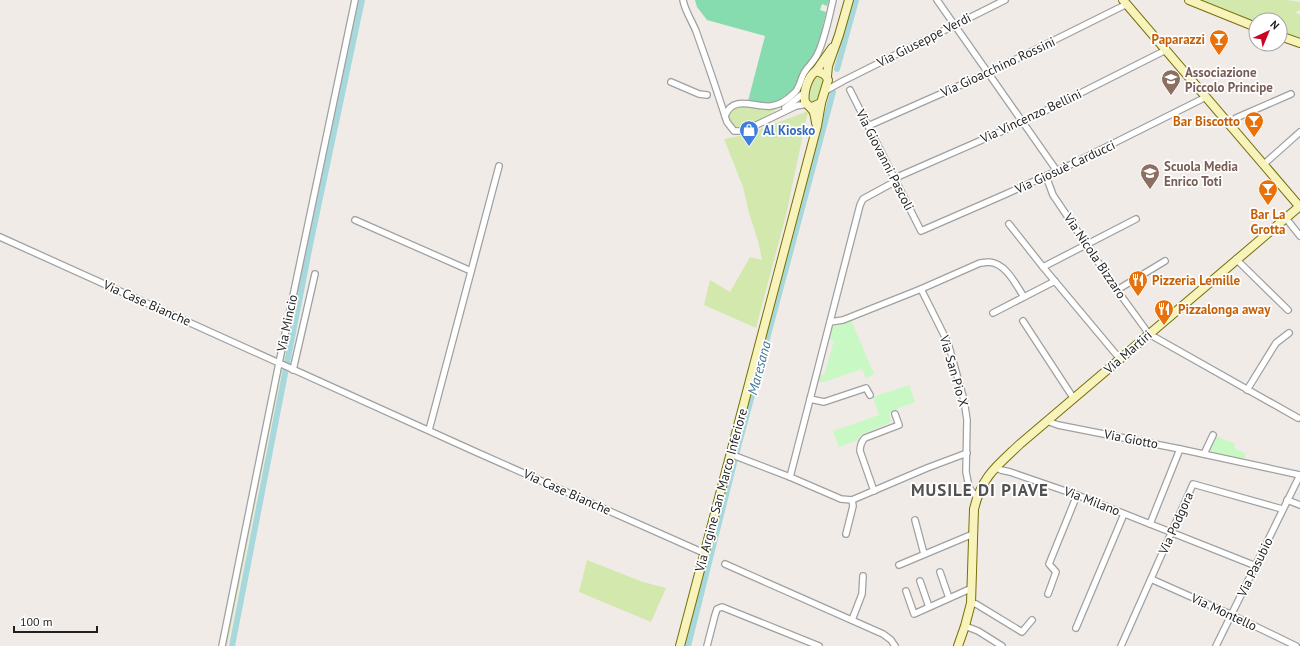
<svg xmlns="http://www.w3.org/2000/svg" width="1300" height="646" font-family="'PT Sans',sans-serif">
<rect width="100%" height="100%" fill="#f0ebe6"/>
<g fill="#d3e8ad">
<path d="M357,0h4l-77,361 -2,-1z"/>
<path d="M1201,0h86l13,2v8l-5,2 5,3v24l-20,-7v-12h-24v2z"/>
<path d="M820,75c8,7 1,16 -2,25l-6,3 -3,-1 -2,-7 5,-14 3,-5z"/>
<path d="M737,106c15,0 29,5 44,1 -11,6 -27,19 -39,21 -15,2 -19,-16 -5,-22z"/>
<path d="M808,111l-22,104 -30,113 -52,-23 6,-25 20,12 20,-35 12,3 -4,-19 -9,-28 -6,-26 -19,-48 21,-4z"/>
<path d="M281,364l2,1 -56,281h-3z"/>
<path d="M587,560l56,22 23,6 -15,34 -72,-30z"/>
</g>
<g fill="#c8f8c4">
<path d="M851,320l23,54 -8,4 -4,-9 -38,13h-6l1,-7h5l10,-34 -5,-2 2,-11z"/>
<path d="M909,385l6,17 -17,6v1l-9,4 2,9 -30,13 -4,5 -18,7 -6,-16 46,-16 -6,-18z"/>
<path d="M1217,436l18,8 -1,4 12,6 -2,5 -33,-8 -1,-2z"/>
</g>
<path fill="#86dcae" d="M695,0h134l-2,6 -5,-2 -2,6 6,2 -9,39 -21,38 -20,13 -6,1 -22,-2 17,-65 -58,-16 -10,-13z"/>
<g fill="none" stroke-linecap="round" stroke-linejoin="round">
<g stroke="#a7d8dc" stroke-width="6">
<path d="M837,69l19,-69"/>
<path d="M232,646l78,-401 52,-245"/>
<path d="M688,646l49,-195 96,-359"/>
</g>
<g stroke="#a0a0a0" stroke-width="8">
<g id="street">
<path d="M683,0c2,11 9,21 13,31 10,28 20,57 29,85 8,-22 30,-8 46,-10 8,-1 16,-6 22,-12 7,-5 7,-14 11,-21 4,-7 11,-12 14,-20 7,-15 11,-36 15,-53"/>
<path d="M937,0l120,171"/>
<path d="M671,82l28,12 8,1"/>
<path d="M850,90l71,141 85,-37 64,-29 136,-68"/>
<path d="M825,91l18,-10 162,-81"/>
<path d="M785,108l19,-15"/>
<path d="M725,116l2,6 7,9h10l52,-25 11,-2"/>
<path d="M1229,124l7,-6 55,-24"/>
<path d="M868,126l120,-53 139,-69"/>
<path d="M1263,165l37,-33"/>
<path d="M1046,176l7,19 64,95 32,44 149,84"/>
<path d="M895,178l128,-56 143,-72"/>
<path d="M1285,217l15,19"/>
<path d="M355,220l116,51"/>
<path d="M1009,224l34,43 77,92"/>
<path d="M0,237l476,215 228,101"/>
<path d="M1236,259l52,51"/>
<path d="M1043,267l93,-48"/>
<path d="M921,289l59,-26c3,0 6,-1 9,-1 17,1 27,23 35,35l31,-16"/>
<path d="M1117,290l48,-29"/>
<path d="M993,313l31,-16"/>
<path d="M1023,321l51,78"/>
<path d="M830,322l13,-2 78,-31 27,54 16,57 3,20 -1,52 3,15 3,5 5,4"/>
<path d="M293,370l22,-96"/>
<path d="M1247,390l29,-47 13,-10"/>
<path d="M810,399l14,3 42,-14 4,7"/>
<path d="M1047,421l11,4 122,24 120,26 -84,171"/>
<path d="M429,430l70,-264"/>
<path d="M730,454l60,23 51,22 11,1 75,-32 40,-15"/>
<path d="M1204,454l9,-19"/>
<path d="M995,467l6,3 9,2 67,23 179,71"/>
<path d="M790,477l70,-272 3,-6 33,-18"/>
<path d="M874,491l-14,-40c0,-6 1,-9 5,-13l34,-13 -4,-11"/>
<path d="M1287,500l13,5"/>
<path d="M915,520l9,34"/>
<path d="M1150,524l30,-75"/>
<path d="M846,534l7,-28 -1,-6"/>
<path d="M725,564l158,70 8,6 4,6"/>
<path d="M899,565l74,-31"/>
<path d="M940,572l9,26"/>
<path d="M1151,579l81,36 64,31"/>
<path d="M920,581l9,26"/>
<path d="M906,591l8,23 58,-26"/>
<path d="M1048,594l8,-22 -7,-8 28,-69"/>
<path d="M971,603l5,1 46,28 10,-12"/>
<path d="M852,620l10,-26 1,-18"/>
<path d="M965,626l13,5 24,15"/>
<path d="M1076,628l48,-114"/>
<path d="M222,646l57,-283 76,-363"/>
<path d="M707,646l8,-31 2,-6 5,-2 97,39"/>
<path d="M1121,646l72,-162 89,25"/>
</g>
</g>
<g stroke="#747008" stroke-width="10">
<g id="secondary">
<path d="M1123,0l176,206"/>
<path d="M1189,0l67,27"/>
<path d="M1280,36l20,7"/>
<path d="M816,71l16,-23"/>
<path d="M827,76l1,-10 11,-31 10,-35"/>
<path d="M812,107l9,-4 7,-23c-2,-6 -6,-7 -12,-9 -8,5 -13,21 -11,31 8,9 9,6 11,21"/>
<path d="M680,646l137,-520 4,-23"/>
<path d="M958,646l7,-20 6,-23 3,-94c8,-33 23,-43 46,-65l280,-238"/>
</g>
</g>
<use href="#street" stroke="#fff" stroke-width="5.5"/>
<use href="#secondary" stroke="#f8f2bb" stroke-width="8"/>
</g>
<defs>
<g id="bar-pin" transform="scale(1)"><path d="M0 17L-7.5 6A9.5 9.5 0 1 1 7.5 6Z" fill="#e8710a" stroke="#fff"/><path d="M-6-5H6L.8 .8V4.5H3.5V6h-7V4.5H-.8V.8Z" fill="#fff"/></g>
<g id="school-pin" transform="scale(1)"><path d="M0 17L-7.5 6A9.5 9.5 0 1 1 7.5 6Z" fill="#8d6e63" stroke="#fff"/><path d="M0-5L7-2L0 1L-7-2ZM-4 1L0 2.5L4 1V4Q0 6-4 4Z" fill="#fff"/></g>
<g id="shop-pin" transform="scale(1)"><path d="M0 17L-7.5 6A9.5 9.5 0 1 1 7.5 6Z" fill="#3f7fe0" stroke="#fff"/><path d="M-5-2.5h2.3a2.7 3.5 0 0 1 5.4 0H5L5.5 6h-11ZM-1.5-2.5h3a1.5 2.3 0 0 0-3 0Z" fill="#fff"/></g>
<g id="restaurant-pin" transform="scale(1)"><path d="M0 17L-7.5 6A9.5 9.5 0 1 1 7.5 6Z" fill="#e8710a" stroke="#fff"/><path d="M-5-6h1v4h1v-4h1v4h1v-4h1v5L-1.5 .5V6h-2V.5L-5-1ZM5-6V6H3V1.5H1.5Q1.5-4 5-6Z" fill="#fff"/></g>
</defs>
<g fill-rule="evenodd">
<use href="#bar-pin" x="1219" y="39"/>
<use href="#school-pin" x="1171" y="79"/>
<use href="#bar-pin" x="1254" y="121"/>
<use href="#shop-pin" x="749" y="130"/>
<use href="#school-pin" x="1150" y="173"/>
<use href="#bar-pin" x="1268" y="189"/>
<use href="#restaurant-pin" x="1138" y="280"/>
<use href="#restaurant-pin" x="1164" y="309"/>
</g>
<g text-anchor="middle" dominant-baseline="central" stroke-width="3.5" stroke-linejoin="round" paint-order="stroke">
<g font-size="13" font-weight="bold" fill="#c56008" stroke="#fff" text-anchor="end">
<text x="1205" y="39">Paparazzi</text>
<text x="1240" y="121">Bar Biscotto</text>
<text x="1268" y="214" text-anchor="middle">Bar La<tspan x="1268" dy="15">Grotta</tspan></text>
<text x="1152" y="280" text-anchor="start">Pizzeria Lemille</text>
<text x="1178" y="309" text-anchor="start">Pizzalonga away</text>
</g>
<g font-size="13" fill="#1f1f1f" stroke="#fff">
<text transform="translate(924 40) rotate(-27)">Via Giuseppe Verdi</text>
<text transform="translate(998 67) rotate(-25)">Via Gioacchino Rossini</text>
<text transform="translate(1031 116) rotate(-25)">Via Vincenzo Bellini</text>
<text transform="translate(885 160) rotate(63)">Via Giovanni Pascoli</text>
<text transform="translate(1065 167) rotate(-25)">Via Giosuè Carducci</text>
<text transform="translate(1095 256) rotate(56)">Via Nicola Bizzaro</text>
<text transform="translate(147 303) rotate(24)">Via Case Bianche</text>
<text transform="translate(287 323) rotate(-78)">Via Mincio</text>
<text transform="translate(1128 352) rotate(-41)">Via Martiri</text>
<text transform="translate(954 371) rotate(74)">Via San Pio X</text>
<text transform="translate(1131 439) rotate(11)">Via Giotto</text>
<text transform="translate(721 490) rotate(-75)">Via Argine San Marco Inferiore</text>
<text transform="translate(567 492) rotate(24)">Via Case Bianche</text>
<text transform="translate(1092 501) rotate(21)">Via Milano</text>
<text transform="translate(1176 523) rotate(-66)">Via Podgora</text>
<text transform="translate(1255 567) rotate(-64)">Via Pasubio</text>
<text transform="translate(1224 612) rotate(25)">Via Montello</text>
</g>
<g font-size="13" font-weight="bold" fill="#785e54" stroke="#fff" text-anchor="start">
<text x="1185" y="72">Associazione<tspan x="1185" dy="15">Piccolo Principe</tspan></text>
<text x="1164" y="166">Scuola Media<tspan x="1164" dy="15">Enrico Toti</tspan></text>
</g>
<g font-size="13" font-weight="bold" fill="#366cbe" stroke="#fff" text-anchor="start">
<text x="763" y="130">Al Kiosko</text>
</g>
<g font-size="14" font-style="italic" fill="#447a96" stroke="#fff">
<text transform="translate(759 368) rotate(-75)">Maresana</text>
</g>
<g font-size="17" font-weight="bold" letter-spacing="1" fill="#525252" stroke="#fff">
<text x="980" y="490">MUSILE DI PIAVE</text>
</g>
</g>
<g transform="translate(1268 32) rotate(44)"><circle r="19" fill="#ffffff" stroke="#a5a5a5"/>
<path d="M0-3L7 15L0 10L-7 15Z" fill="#c90523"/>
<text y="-6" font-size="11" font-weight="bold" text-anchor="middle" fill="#1f1f1f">N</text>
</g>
<path d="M14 626v6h83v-6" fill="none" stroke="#1f1f1f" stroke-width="2"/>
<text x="20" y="626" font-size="12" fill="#1f1f1f" stroke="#ffffff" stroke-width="3" paint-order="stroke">100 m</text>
</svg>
